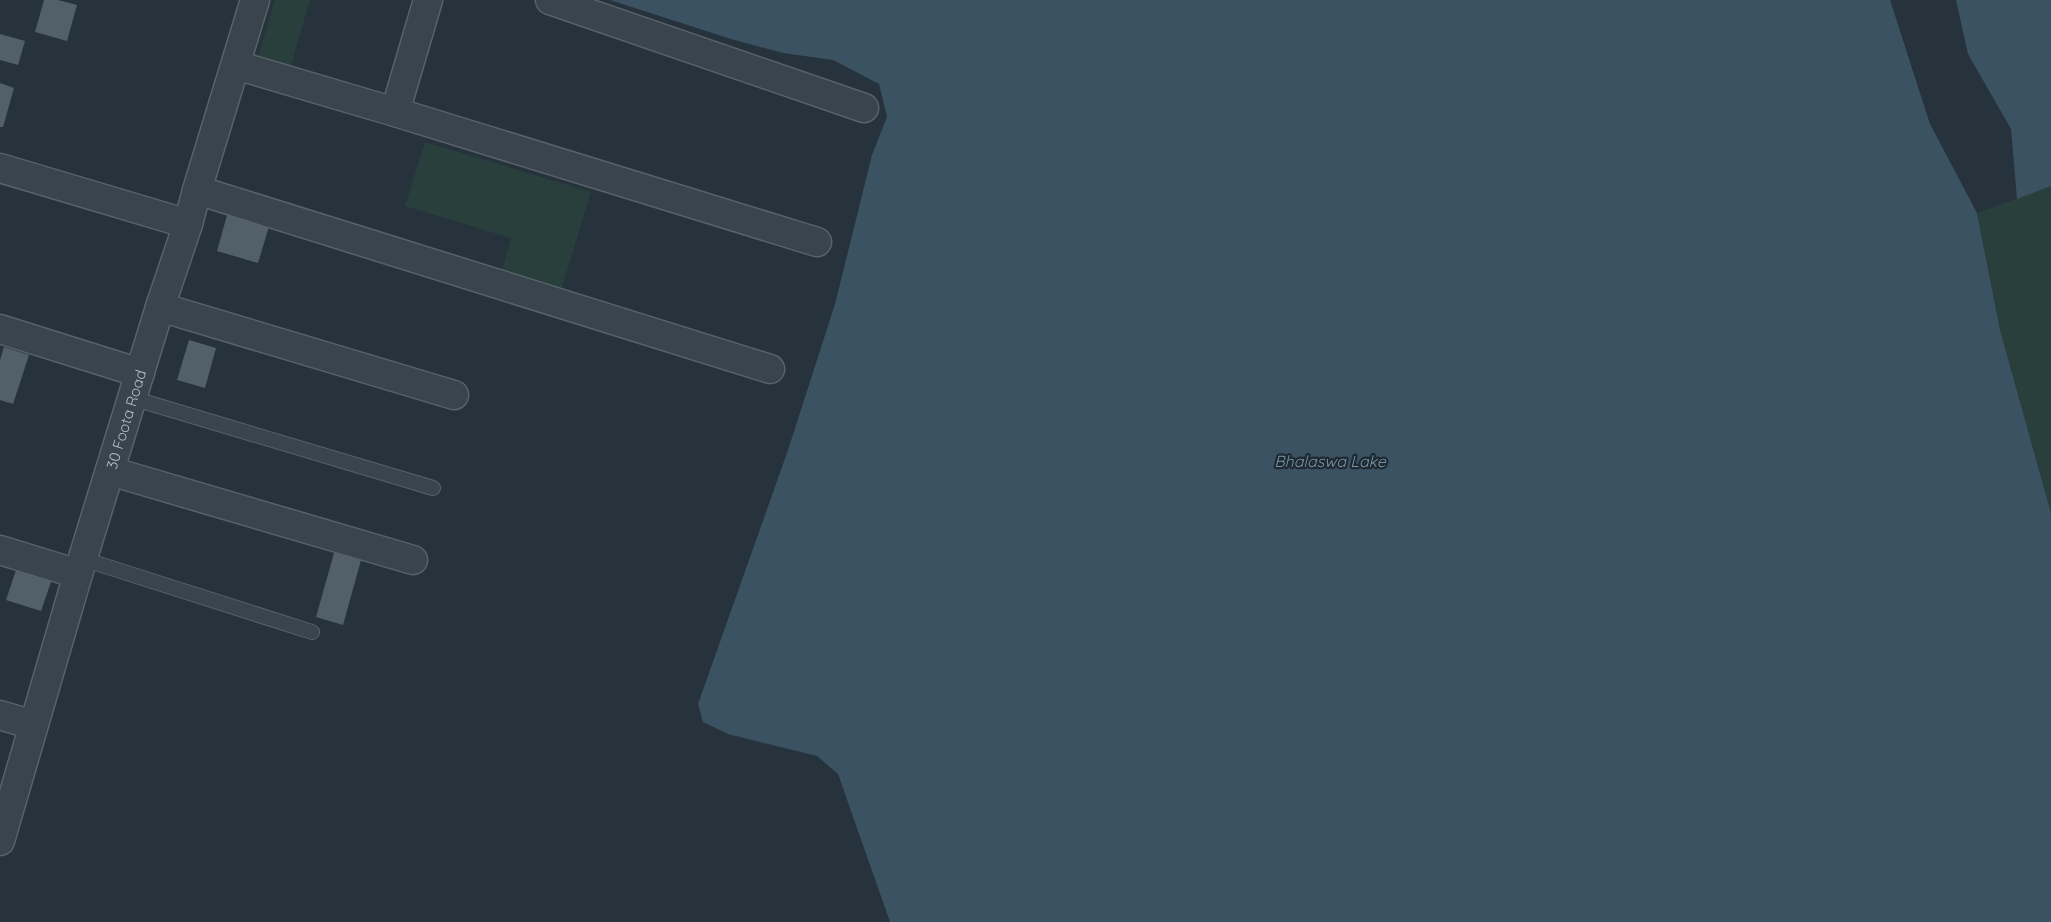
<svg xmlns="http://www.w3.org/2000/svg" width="2051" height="922" font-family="Quicksand,sans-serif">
<rect width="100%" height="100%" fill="#26333c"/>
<g fill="#283f3c">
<path d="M275,0h35l-20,69 -33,-9z"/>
<path d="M425,142l166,50 -32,105 -59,-19 11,-40 -106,-32z"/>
<path d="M2051,186v327l-51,-183 -23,-117z"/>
</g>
<g fill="#3a5262">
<path d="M610,0h1280l40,124 47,89 23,117 51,183v409h-1161l-52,-148 -21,-18 -89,-22 -25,-12 -5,-18 90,-254 47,-146 37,-149 15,-38 -8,-33 -46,-24 -50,-7 -52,-14z"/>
<path d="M1956,0h95v186l-34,13 -6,-70 -43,-75z"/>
</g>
<g fill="#516069">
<path d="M44,0h14l19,5 -10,36 -32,-9z"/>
<path d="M0,34l25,7 -7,24 -18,-5z"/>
<path d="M0,83l14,5 -11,39h-3z"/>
<path d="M229,208l42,12 -13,43 -41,-12z"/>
<path d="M189,340l27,8 -11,40 -28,-8z"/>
<path d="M4,347l25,8 -16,49 -13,-4v-40z"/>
<path d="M336,546l27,7 -20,72 -27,-8z"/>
<path d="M17,567l35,12 -11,32 -35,-11z"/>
</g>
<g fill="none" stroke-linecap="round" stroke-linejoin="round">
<g stroke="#57626a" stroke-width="16">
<g id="service">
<path d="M132,398l301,90"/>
<path d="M83,559l229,73"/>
</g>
</g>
<g stroke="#57626a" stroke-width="31">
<g id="minor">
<path d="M550,0l314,108"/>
<path d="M236,65l159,47 422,130"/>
<path d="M395,112l33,-112"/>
<path d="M0,168l188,56"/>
<path d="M197,190l573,179"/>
<path d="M160,307l294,88"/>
<path d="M0,329l140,44"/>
<path d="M110,471l303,89"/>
<path d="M0,550l78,24"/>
<path d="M0,715l33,10"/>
<path id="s1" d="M0,841l78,-267 82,-267 28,-83 9,-34 58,-190"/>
</g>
</g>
<use href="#service" stroke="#39444c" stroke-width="14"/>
<use href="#minor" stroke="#39444c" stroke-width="28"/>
</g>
<g text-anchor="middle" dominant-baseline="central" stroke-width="4.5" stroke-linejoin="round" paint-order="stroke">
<g font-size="15" fill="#b5bfc7" stroke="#1e2931">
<text stroke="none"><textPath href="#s1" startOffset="440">30 Foota Road</textPath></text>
</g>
<g font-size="16" font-style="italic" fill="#7896a9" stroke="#1e2931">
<text x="1330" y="461">Bhalaswa Lake</text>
</g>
</g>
</svg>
